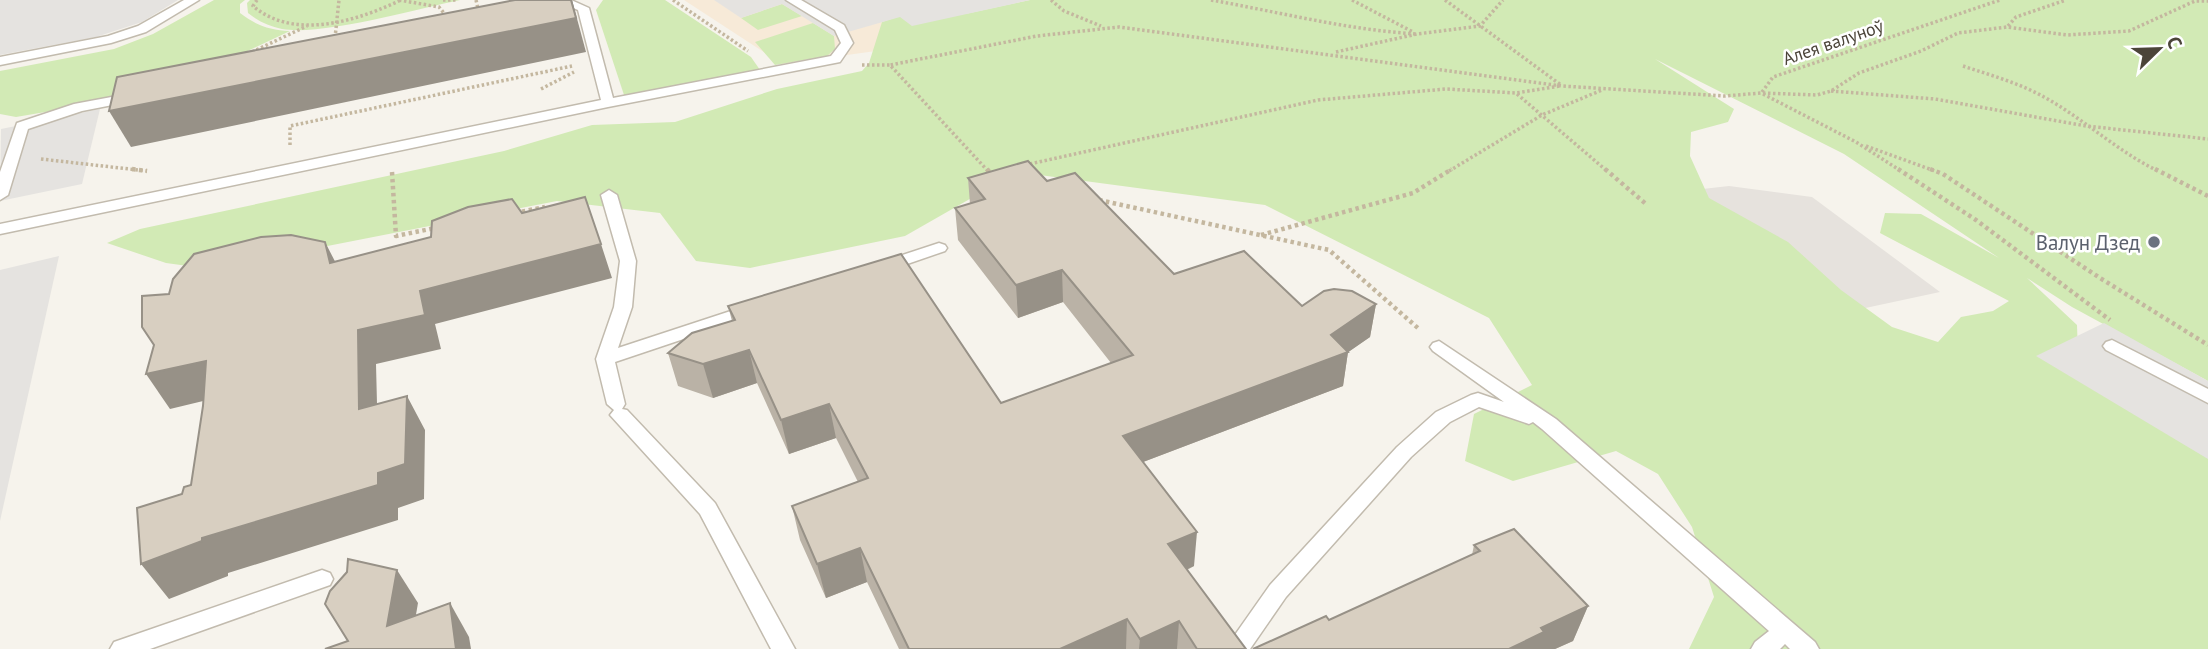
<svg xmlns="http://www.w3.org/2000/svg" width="2208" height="649" font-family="'PT Sans',sans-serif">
<rect width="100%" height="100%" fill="#f6f3ec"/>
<path fill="#f7ead8" d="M684,0h346l-65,14 -82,36 -101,14z"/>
<path fill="#e6e2dd" d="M1729,186l83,11 128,95 -201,43 -98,-139z"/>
<g fill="#d2eab5" fill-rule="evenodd">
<path d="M214,0h31l-5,4v9c17,13 30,17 50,18l-121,57 -89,14 -17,7 -47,8 -16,-3v-43l114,-22 39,-15z"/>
<path d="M250,0h210c-43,9 -138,36 -178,29 -13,-3 -23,-7 -34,-16l-1,-10z"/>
<path d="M603,0h62l86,57 9,13 -135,28 -29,-88z"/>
<path d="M1030,0h1178v381l-136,-74 -45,-29 50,47 1,30 130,74v220h-519l25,-52 -22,-70 -34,-53 -42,-23 -103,30 -48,-20 9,-47 58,-29 -43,-67 -224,-113 -248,-33 -112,64 -155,32 -54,-7 -36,-48 -103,-12 -347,68 -44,-6 -59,-20 33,-14 364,-78 88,-26 83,-3 102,-33 85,-18 7,-8 13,-41 18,-6 65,-2zM1655,59l189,95 155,104 -78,-44 -36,-1 -5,20 129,68 -16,10 -32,6 -23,25 -46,-15 -51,-37 -53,-48 -79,-44 -19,-42 1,-24 37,-10 6,-13z"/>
<path d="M782,4l20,12 -44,14 -17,-12z"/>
<path d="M813,23l21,13 1,13 -8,7 -52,9 -20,-23z"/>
</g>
<g fill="#e5e3e0">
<path d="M0,0h178l-36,22 -46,15 -96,18z"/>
<path d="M714,0h316l-118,26 -12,-9 -66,19 -52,-32 -41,14z"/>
<path d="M100,109l-18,75 -82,17 1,-72z"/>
<path d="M59,256l-59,265v-251z"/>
<path d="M2104,323l104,58v78l-172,-103z"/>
</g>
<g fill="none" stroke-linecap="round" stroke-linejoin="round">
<g stroke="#c2bbae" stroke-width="3">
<g id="lane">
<path d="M184,0h15l-53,32 -35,11 -111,22v-8l108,-21 30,-10z"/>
<path d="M554,0h17l18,8 24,90 218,-42 10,-13 -6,-13 -49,-30h15l43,25 9,18 -13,19 -5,1 -227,44 -608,127v-10l601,-124 -23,-90z"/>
<path d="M133,93l7,4 -2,3 -56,11 -54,18 -20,66 -8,5v-28l17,-49 57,-19z"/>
<path d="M609,190l8,5 19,66 -4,46 -14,41 131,-43h12l3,4 -3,4 -146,49 10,42 -3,5 5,1 88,93 80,146h-24l-71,-135 -90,-99 4,-5 -7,-6 -11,-45 18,-52 6,-46 -19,-66z"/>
<path d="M939,243l6,2 2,3 -2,3 -61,21 -8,-5 2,-4z"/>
<path d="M2112,340l96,49v14l-102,-53 -3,-4 3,-4z"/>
<path d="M1439,341l117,78 259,223 4,7h-29l-5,-5 -5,5h-29l4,-7 14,-11 -227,-202 -9,-7 -4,2 -50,-17 -29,15 -39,35 -125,140 -36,52h-25l45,-64 127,-138 39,-35 35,-17 7,-2 26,9 -71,-51 -3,-4 3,-4z"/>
<path d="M322,570l8,3 3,6 -3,6 -180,64h-40l4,-7z"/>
</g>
</g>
<g stroke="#c4b79f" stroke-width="3.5" stroke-dasharray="2.5 2.5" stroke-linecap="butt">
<path d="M257,0l-4,6c41,35 104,15 148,-6"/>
<path d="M399,0l40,7 8,10"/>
<path d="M443,0h13"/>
<path d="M476,0l3,13"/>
<path d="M673,0l75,51"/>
<path d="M1051,0l13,11 37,15"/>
<path d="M1211,0c68,12 137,30 206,34"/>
<path d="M1352,0l61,32"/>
<path d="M1445,0l116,85"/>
<path d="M2008,26l8,-9 50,-17"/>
<path d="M335,38l4,-38"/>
<path d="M252,52l55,-26"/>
<path d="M1336,52l81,-18 63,-8 23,-26"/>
<path d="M862,65h28"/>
<path d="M1963,66c27,9 56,17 81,31 40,22 73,54 114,74"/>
<path d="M541,89l33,-17"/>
<path d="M1831,91l104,8 151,27 122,13"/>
<path d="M1762,92l11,-15 227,-77"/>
<path d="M1517,94l90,77"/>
<path d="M1763,94l93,48 45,29"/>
<path d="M290,145v-19l282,-60"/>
<path d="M1866,146l69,25"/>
<path d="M41,159l106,12"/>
<path d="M1025,165l293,-65 128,-11 70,4 44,-7"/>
<path d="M988,171l-98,-106 147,-29 82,-9 443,59 163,10 36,-3 56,2 14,-4 28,-18 62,-22 37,-18 49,-6 60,8 62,-4 66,-30h13"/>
<path d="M1449,171l93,-56 60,-25"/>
</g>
<g stroke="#c4b79f" stroke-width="4.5" stroke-dasharray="3.5 3.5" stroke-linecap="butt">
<path d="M132,169l15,2"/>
<path d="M987,169l5,6"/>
<path d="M1605,169l41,35"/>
<path d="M1898,169l78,51 134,100"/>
<path d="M1930,169l13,5 157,104 108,67"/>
<path d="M2155,169l53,27"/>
<path d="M392,172l4,64 39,-8"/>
<path d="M1099,200l230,50 90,79"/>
<path d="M515,213l30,-6"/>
<path d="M1261,235l152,-42 39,-24"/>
</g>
<use href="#lane" fill="#fff" fill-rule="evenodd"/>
</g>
<g fill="#bab2a6">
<path d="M968,178l79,3 127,93 128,32 74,-2 -6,33 -22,15 -5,34 -200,76 51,104 -7,4 59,79h-347l-32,-67 -41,16 -26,-58 -8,-34 66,-24 -22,-44 -47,16 -32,-71 -44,15 -35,-12 -10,-33 64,-32 -4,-15 273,97 110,-40 -48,-61 -45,16 -60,-78 -3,-32 15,-4z"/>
<path d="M1474,545l114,61 -15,35 -18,8h-302l76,-29 143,-65z"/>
</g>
<g fill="#979187">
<path d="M572,0l14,52 -455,95 -22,-36z"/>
<path d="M325,242l17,33 -12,-12z"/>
<path d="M601,244l11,34 -177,46 6,25 -65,15 2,80 -19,-35 -1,-79 62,-39z"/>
<path d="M1062,270l1,32 -45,16 -2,-33z"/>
<path d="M1376,304l-6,33 -23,16 1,-1 -5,34 -221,84 1,-34 208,-101z"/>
<path d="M749,350l8,33 -44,15 -10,-34z"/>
<path d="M206,361l22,34 -58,14 -24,-35z"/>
<path d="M407,396l18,34 -1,69 -26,9v12l-170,53v3l-59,23 -28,-35 61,-26 176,-65z"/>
<path d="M829,404l7,34 -47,16 -8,-34z"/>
<path d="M1197,532l-3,34 -28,13 2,-35z"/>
<path d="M860,548l7,34 -41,16 -9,-34z"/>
<path d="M397,570l21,33 -8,46 -23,-23z"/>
<path d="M450,603l19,34 2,12h-15z"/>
<path d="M1588,606l-15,35 -18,8h-46l32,-21z"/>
<path d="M1127,619l-1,30h-66z"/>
<path d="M1179,621l-2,28h-38l1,-10z"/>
</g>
<g fill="#d8cfc1" stroke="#979187" stroke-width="2">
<path d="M515,0h56l5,18 -467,93 8,-34z"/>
<path d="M1028,161l19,20 28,-8 99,101 70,-23 58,55 22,-15 10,-2 18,2 24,13 -45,31 17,17 -225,84 74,96 -29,12 78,105h-49l-18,-28 -39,18 -13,-20 -67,30h-151l-49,-101 -43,16 -25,-58 76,-28 -39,-74 -48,16 -32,-70 -46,14 -35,-11 24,-20 43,-13 -7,-14 173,-52 100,149 132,-48 -71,-85 -46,15 -61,-77 30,-9 -17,-21z"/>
<path d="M585,197l16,47 -181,47 5,24 -67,15 1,79 48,-13 -2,68 -27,9v12l-176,53v3l-61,23 -4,-56 45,-14 2,-7 7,-2 12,-79 3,-45 -60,13 8,-29 -12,-18v-31l27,-2 4,-15 21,-25 67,-17 30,-2 34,7 5,21 101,-26 1,-16 36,-14 44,-8 10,14z"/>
<path d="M1514,529l74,77 -47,22 3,4 -35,17h-256l73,-33 3,4 151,-69 -6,-6z"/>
<path d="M348,559l49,11 -10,56 63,-23 6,46h-131l23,-8 -23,-37 5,-13 17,-19z"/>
</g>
<circle fill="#6b7280" stroke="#fff" stroke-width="2.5" cx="2154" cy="242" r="7"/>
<g text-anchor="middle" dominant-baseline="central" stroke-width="5" stroke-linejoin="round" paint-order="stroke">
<g font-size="18" fill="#4b4439" stroke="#fff">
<text transform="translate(1833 42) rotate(-19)">Алея валуноў</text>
</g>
<g font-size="21" fill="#5b616d" stroke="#fff" text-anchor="end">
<text x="2140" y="242">Валун Дзед</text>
</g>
</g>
<g transform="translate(2159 49) rotate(67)" stroke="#ffffff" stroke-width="5" paint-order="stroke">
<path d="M0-5L12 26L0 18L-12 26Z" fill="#4b4439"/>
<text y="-10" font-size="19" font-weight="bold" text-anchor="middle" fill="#4b4439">С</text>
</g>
</svg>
